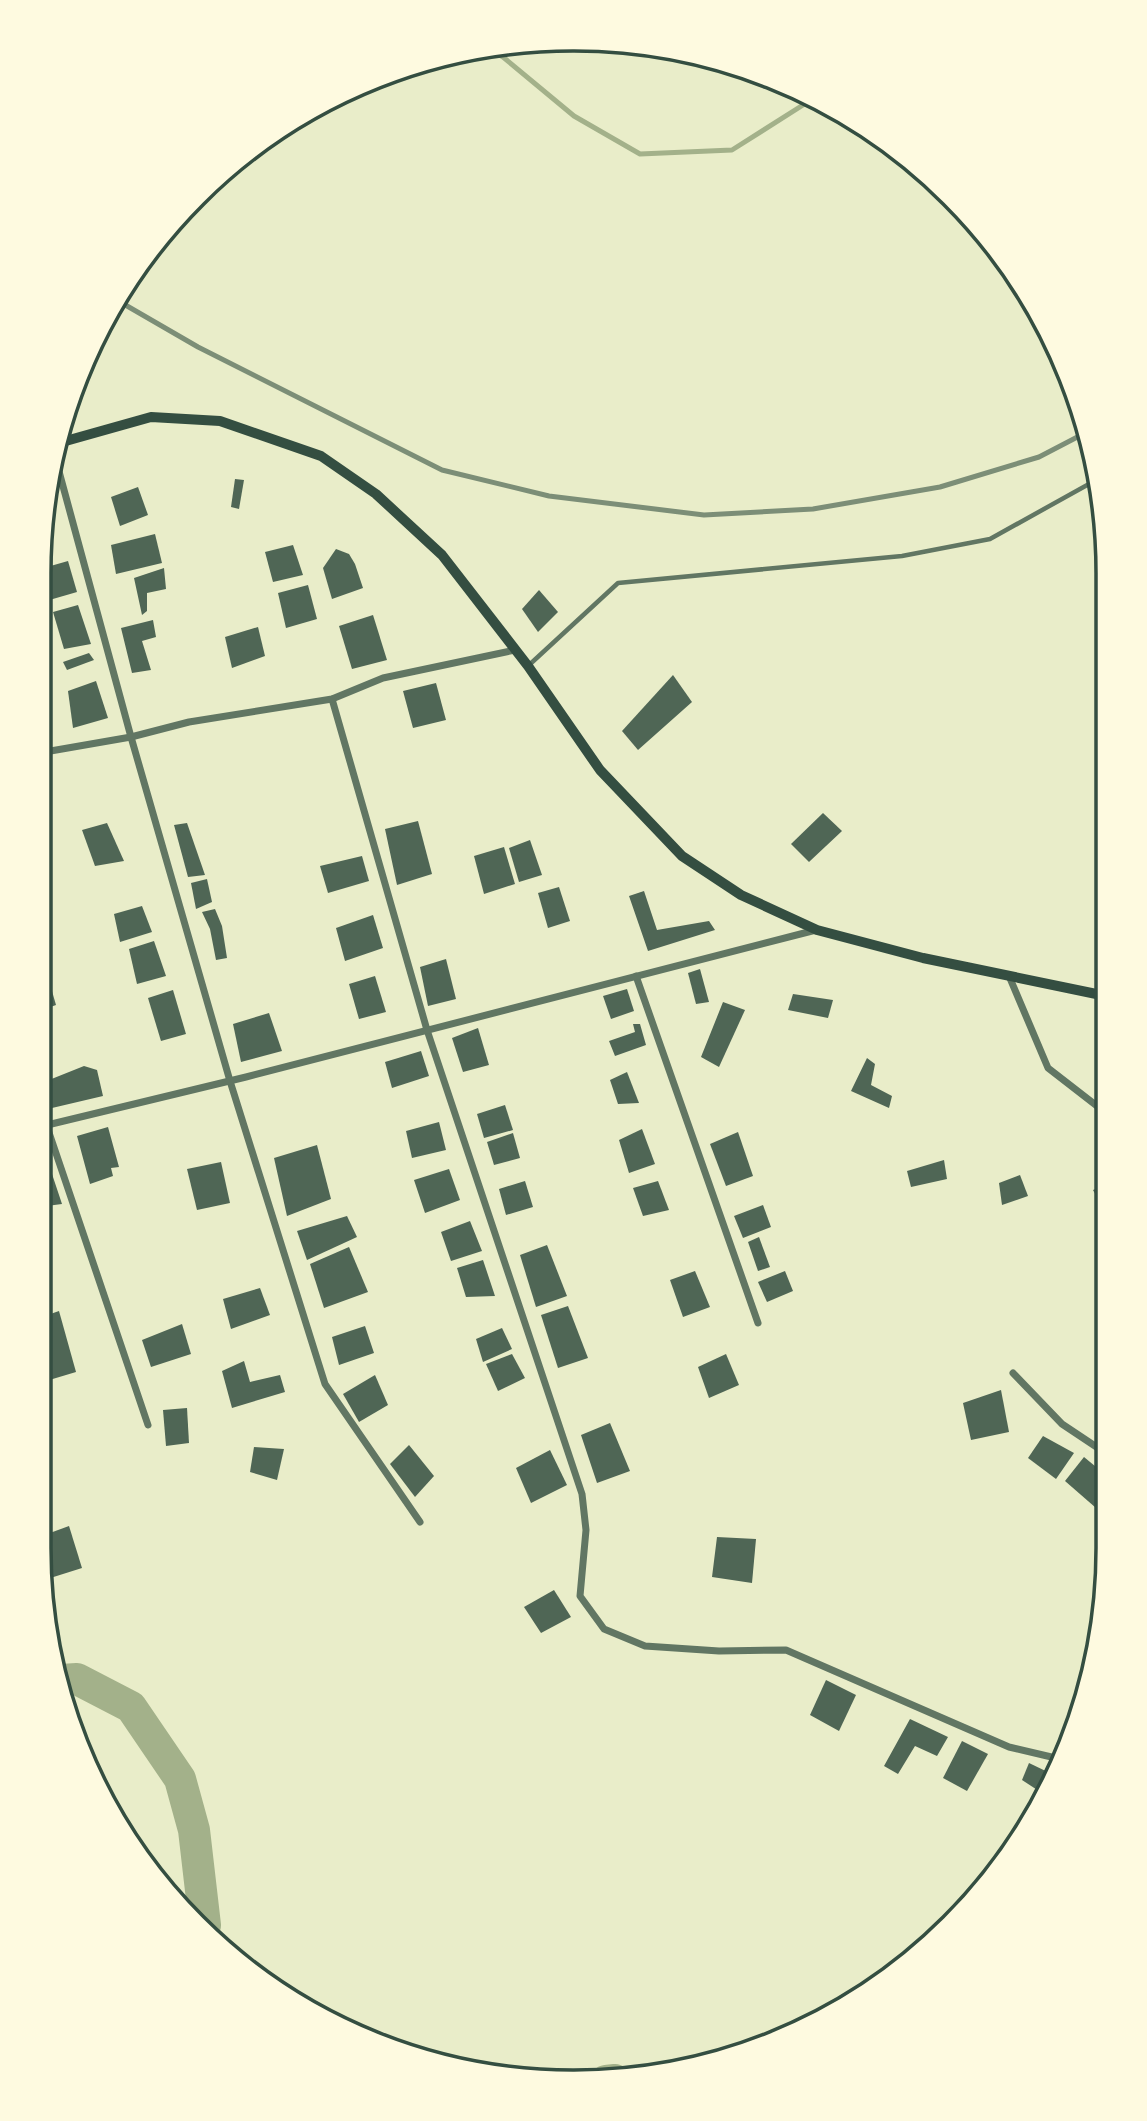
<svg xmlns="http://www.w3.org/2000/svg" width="1147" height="2121" font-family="'Alegreya Sans',sans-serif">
<rect width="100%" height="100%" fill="#e9edc9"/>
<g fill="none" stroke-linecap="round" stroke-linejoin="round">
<path stroke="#a3b18a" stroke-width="5" d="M488,48l15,9 71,59 66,38 92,-4 82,-52"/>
<g stroke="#a3b18a" stroke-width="32">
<path d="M61,1680l16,-1 54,28 49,72 14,51 11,95"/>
<path d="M606,2081l9,-1"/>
</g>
</g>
<g fill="#4f6655">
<path d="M235,479l9,1 -5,29 -8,-2z"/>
<path d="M138,487l10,28 -28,11 -9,-29z"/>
<path d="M155,534l7,29 -46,11 -5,-29z"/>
<path d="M293,545l10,30 -30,7 -8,-30z"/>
<path d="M336,549l13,5 6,10 8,24 -31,11 -9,-31z"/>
<path d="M68,561l9,31 -31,9 -6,-32z"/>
<path d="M164,568l2,21 -19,4v18l-5,4 -8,-37z"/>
<path d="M308,585l9,34 -31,9 -8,-35z"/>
<path d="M539,590l19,22 -20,20 -16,-23z"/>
<path d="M78,605l13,39 -27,5 -11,-37z"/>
<path d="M373,615l14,45 -35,9 -13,-43z"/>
<path d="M153,620l3,17 -14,4 9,29 -19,3 -11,-45z"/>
<path d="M258,627l7,29 -33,12 -7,-31z"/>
<path d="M89,653l5,7 -27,10 -4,-8z"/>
<path d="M673,675l19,27 -54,48 -16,-19z"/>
<path d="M96,681l12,37 -35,10 -5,-37z"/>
<path d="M436,683l10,37 -33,8 -10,-37z"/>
<path d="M823,813l19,18 -33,31 -18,-18z"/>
<path d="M418,821l14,53 -35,11 -12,-56z"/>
<path d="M107,823l17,38 -29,5 -13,-36z"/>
<path d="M187,823l18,52 -17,2 -14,-52z"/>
<path d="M530,840l12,35 -23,7 -10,-34z"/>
<path d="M504,847l11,37 -31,10 -10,-38z"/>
<path d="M362,856l7,25 -41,12 -8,-27z"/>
<path d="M207,879l5,23 -16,7 -5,-26z"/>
<path d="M559,887l11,34 -22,7 -10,-35z"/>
<path d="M644,891l13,39 52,-9 6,9 -67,21 -19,-55z"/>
<path d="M142,906l10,26 -32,10 -6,-28z"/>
<path d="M215,909l7,17 5,32 -11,2 -6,-31 -8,-17z"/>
<path d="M373,915l10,33 -38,13 -9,-33z"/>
<path d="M154,941l12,35 -29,8 -8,-35z"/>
<path d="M446,959l10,40 -28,7 -8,-39z"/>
<path d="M700,969l9,33 -13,2 -8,-31z"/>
<path d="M47,974l9,31 -17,6v-35z"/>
<path d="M375,976l11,36 -27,7 -10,-35z"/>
<path d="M627,989l7,22 -23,8 -8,-23z"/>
<path d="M173,990l13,44 -25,7 -13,-43z"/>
<path d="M793,994l40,6 -5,18 -40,-8z"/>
<path d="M723,1002l22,8 -26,57 -18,-10z"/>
<path d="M269,1013l13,38 -41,11 -8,-38z"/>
<path d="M633,1024h7l6,21 -31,11 -6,-15 26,-9z"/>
<path d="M478,1028l11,37 -26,7 -11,-34z"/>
<path d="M421,1051l8,25 -37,12 -7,-26z"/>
<path d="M867,1058l8,6 -4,21 21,11 -3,12 -38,-17z"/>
<path d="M84,1066l13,4 6,26 -51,12 -11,-13 3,-13z"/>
<path d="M627,1072l12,31 -21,1 -8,-24z"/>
<path d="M505,1105l8,25 -29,8 -7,-24z"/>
<path d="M439,1122l7,28 -34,8 -6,-27z"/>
<path d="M108,1127l11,40 -8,1 2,8 -23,8 -13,-48z"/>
<path d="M642,1129l13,35 -26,9 -10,-33z"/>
<path d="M738,1132l15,44 -27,10 -16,-42z"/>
<path d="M513,1133l7,25 -26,7 -7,-23z"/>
<path d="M42,1144l20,60 -23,3v-61z"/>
<path d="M317,1145l14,54 -44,17 -13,-58z"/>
<path d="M944,1160l3,19 -36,8 -4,-16z"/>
<path d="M221,1162l9,41 -33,7 -10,-41z"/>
<path d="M449,1169l11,31 -35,13 -11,-33z"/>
<path d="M1020,1175l8,21 -26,9 -3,-22z"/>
<path d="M525,1181l8,26 -27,8 -7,-26z"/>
<path d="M658,1181l11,29 -26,6 -10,-28z"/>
<path d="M1106,1185v25h-2l-11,-20z"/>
<path d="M763,1205l8,22 -28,11 -9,-22z"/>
<path d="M347,1216l10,21 -50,23 -10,-29z"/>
<path d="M470,1221l12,30 -31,10 -10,-29z"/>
<path d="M759,1237l11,30 -12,4 -10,-29z"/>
<path d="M547,1245l20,51 -31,11 -16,-52z"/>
<path d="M349,1247l19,45 -44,16 -14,-44z"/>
<path d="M483,1260l12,36 -29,1 -9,-29z"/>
<path d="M695,1271l15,36 -27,10 -13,-37z"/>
<path d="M785,1271l8,20 -26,11 -9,-20z"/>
<path d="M260,1288l10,27 -39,14 -8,-30z"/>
<path d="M568,1306l20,52 -30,10 -17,-53z"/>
<path d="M59,1311l17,61 -30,9 -7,-25v-38z"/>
<path d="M182,1324l9,30 -40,13 -9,-27z"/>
<path d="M365,1326l9,27 -35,12 -7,-28z"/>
<path d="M502,1328l10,21 -29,13 -7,-23z"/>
<path d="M512,1354l13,24 -27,13 -12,-27z"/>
<path d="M726,1354l13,31 -30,13 -11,-31z"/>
<path d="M244,1361l6,21 30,-7 5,17 -53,16 -10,-37z"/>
<path d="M375,1375l13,30 -29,17 -16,-28z"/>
<path d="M1001,1390l8,42 -38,8 -8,-37z"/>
<path d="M187,1408l2,35 -23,3 -3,-36z"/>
<path d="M610,1423l20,48 -33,12 -16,-48z"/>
<path d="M1043,1436l31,17 -18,26 -28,-21z"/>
<path d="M409,1445l25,31 -19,21 -25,-33z"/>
<path d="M254,1447l30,2 -7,31 -27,-8z"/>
<path d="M550,1450l17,35 -36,18 -15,-35z"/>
<path d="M1084,1457l23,19v18l-11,14 -31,-27z"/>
<path d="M69,1526l13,42 -38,12 -5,-43z"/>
<path d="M717,1537l39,2 -4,44 -40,-6z"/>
<path d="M554,1590l17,27 -30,16 -17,-26z"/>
<path d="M826,1680l30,15 -17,36 -29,-16z"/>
<path d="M910,1719l38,18 -11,19 -22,-10 -17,28 -14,-8z"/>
<path d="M962,1741l26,13 -21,37 -24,-13z"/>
<path d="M1029,1763l25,12 -9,20 -23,-15z"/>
</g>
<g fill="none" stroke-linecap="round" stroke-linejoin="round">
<path stroke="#617663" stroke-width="4.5" d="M528,666l90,-83 284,-27 88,-17 108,-60"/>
<g stroke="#617663" stroke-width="7">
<path d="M54,453l77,284 99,344 95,303 95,138"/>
<path d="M332,699l95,331 155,464 4,36 -6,66 24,33 41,17 74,5 67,-1 223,97 51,12"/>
<path d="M39,753l92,-16 58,-15 143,-23 51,-21 132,-28"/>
<path d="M636,976l122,347"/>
<path d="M1009,976l39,92 58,45"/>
<path d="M39,1103l109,322"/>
<path d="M39,1127l207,-50 570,-147"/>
<path d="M1013,1373l49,51 45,30"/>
</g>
<path stroke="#344e41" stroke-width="10" d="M55,444l96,-27 69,4 101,35 55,38 66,61 86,111 72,104 82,86 59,39 76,35 106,28 183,38"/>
<path stroke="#7c8e77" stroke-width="5" d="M115,299l83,48 244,123 107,26 155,19 109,-6 127,-22 99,-30 48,-25"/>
</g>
<path d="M0 0H1147V2121H0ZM573 51H574A522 522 0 0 1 1096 573V1548A522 522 0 0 1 574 2070H573A522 522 0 0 1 51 1548V573A522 522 0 0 1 573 51Z" fill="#fefae0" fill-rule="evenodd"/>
<path fill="none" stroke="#344e41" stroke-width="3.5" d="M573 51H574A522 522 0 0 1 1096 573V1548A522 522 0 0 1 574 2070H573A522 522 0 0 1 51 1548V573A522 522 0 0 1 573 51Z"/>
</svg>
